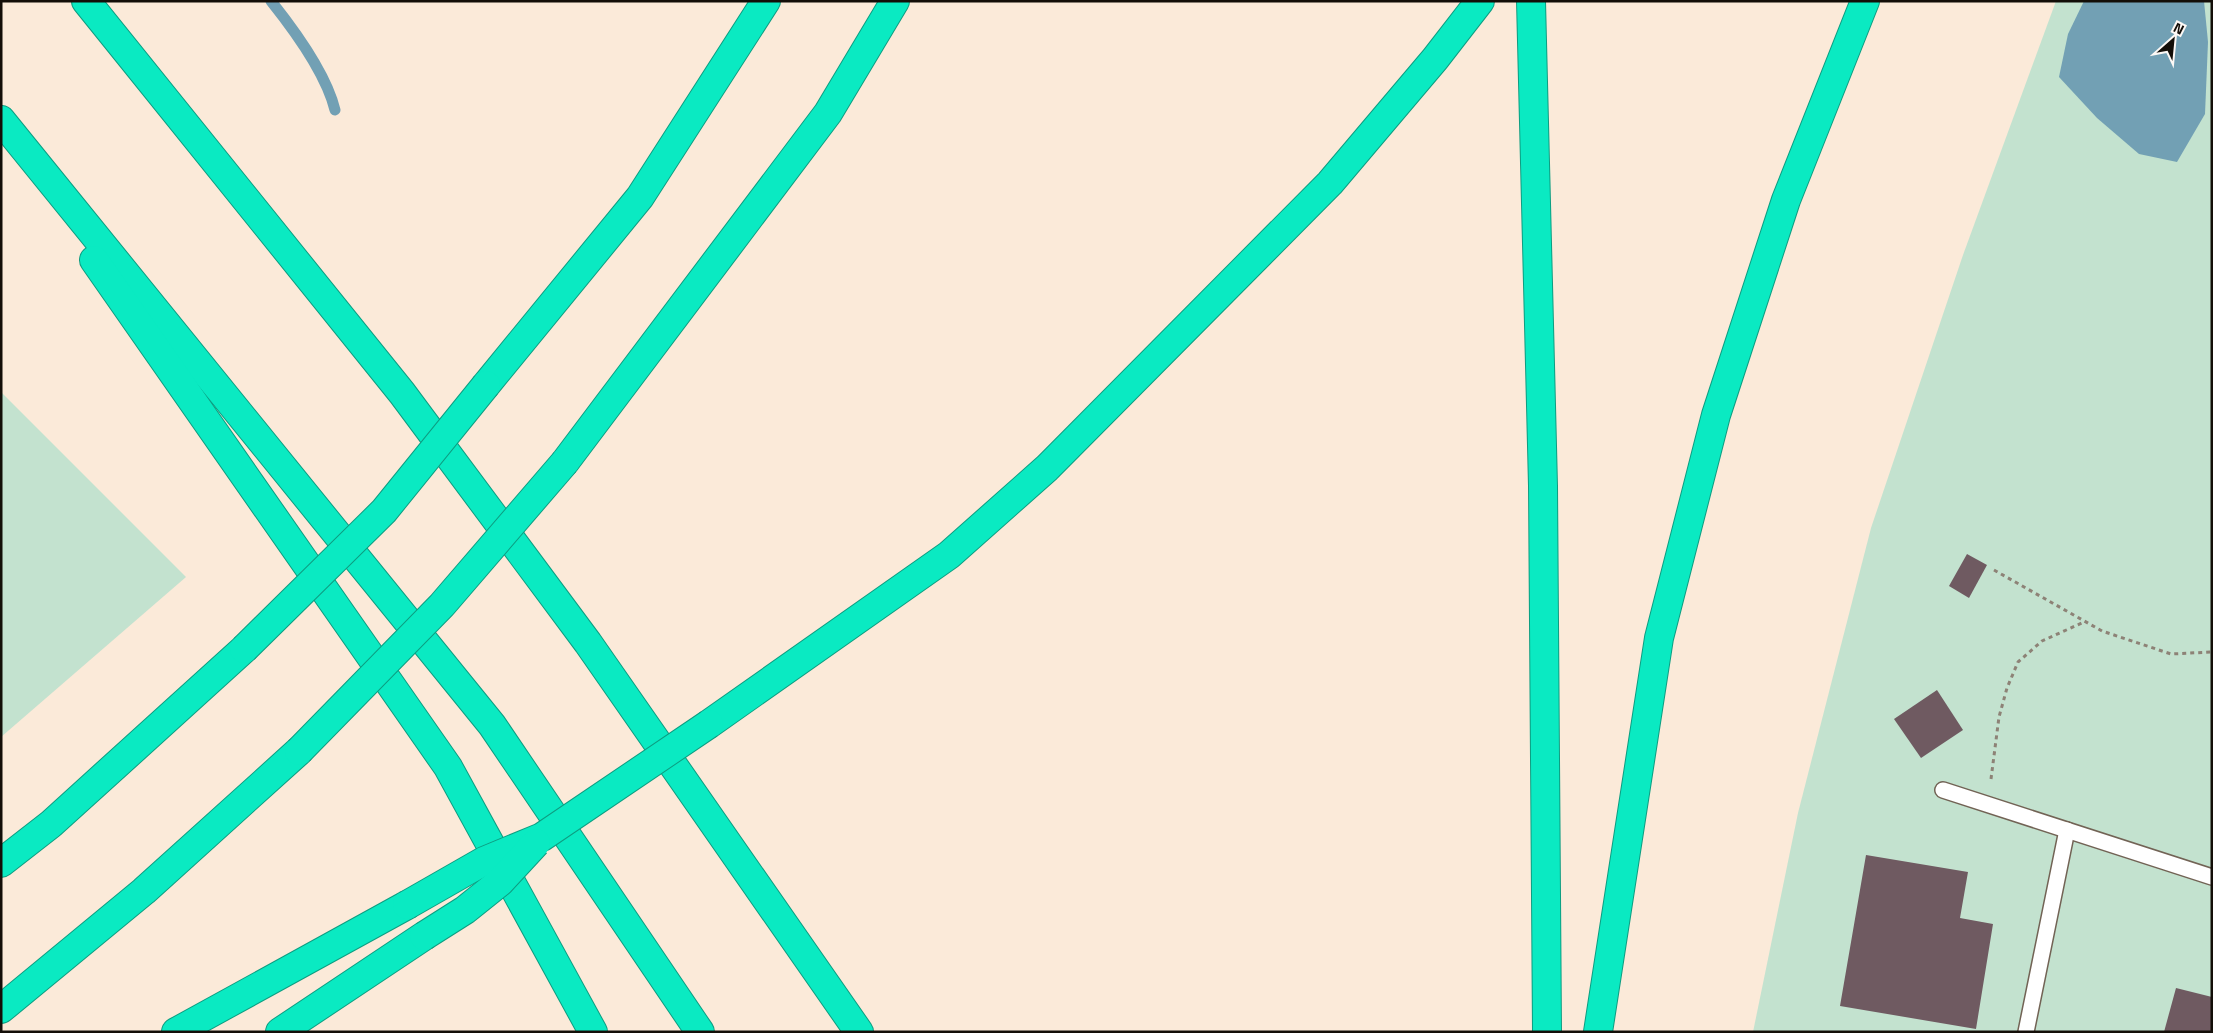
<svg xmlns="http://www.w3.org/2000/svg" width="2213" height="1033" font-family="'Titillium Web',sans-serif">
<rect width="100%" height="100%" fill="#fbead9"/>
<g fill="#c3e2cf">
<path d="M2056,1h156v1031h-459l45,-219 73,-285 92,-273z"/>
<path d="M1,392l185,185 -185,160z"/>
</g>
<path fill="#72a0b4" d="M2084,1h120l4,41 -3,72 -28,48 -38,-8 -42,-36 -38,-41 9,-43z"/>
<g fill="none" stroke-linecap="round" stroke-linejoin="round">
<path stroke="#72a0b4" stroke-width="11" d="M271,1c24,30 55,72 64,109"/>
</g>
<g fill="#6f5a61">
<path d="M1967,554l20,11 -18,33 -20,-12z"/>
<path d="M1937,690l26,40 -42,28 -27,-39z"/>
<path d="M1866,855l102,17 -8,46 33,6 -17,105 -136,-23z"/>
<path d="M2176,988l36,9v35h-48z"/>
</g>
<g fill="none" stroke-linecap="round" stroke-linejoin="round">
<g stroke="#726355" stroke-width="18">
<g id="lane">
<path d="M1943,790l269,87"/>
<path d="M2026,1032l41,-202"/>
</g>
</g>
<g stroke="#0d9d81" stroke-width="30">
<g id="highway">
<path d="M86,1l316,392 186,250 271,389"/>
<path d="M1531,1l12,485 4,546"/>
<path d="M1,120l491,605 208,307"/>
<path d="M94,260l354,507 145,265"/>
<path d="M486,385l154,-188 126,-196"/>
<path d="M565,462l263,-349 67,-112"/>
<path d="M709,724l240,-169 98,-87 283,-285 105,-124 45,-58"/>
<path d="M1,863l50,-39 193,-175"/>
<path d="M1,1009l143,-118 155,-140"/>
<path d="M176,1032l231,-127"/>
<path d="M280,1032l144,-96"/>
<path d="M1598,1032l61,-394 57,-223 70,-215 79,-199"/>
</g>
</g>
<g stroke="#8d8276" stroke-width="3" stroke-dasharray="4 4" stroke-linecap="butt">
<path d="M1994,570l108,61 69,23 41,-2"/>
<path d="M1991,779l8,-62 8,-29 11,-26 24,-21 42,-19"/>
</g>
<use href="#lane" stroke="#fff" stroke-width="15"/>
<use href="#highway" stroke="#0aeac2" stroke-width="28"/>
<g stroke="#0d9d81" stroke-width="30" stroke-linecap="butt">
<g id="highway-bridge">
<path d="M244,649l140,-138 102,-126"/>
<path d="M299,751l143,-146 123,-143"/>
<path d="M407,905l77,-44 58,-24 167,-113"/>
<path d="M424,936l41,-26 35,-28 36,-39"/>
</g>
</g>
<use href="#highway-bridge" stroke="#0aeac2" stroke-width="28"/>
</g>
<rect width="2213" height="1033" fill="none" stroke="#130e08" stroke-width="5"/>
<g transform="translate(2173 40) rotate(27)" stroke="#fdf9f6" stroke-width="4" paint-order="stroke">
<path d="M0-4L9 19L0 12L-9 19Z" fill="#130e08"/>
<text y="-8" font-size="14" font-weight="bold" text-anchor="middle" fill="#130e08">N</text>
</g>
</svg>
